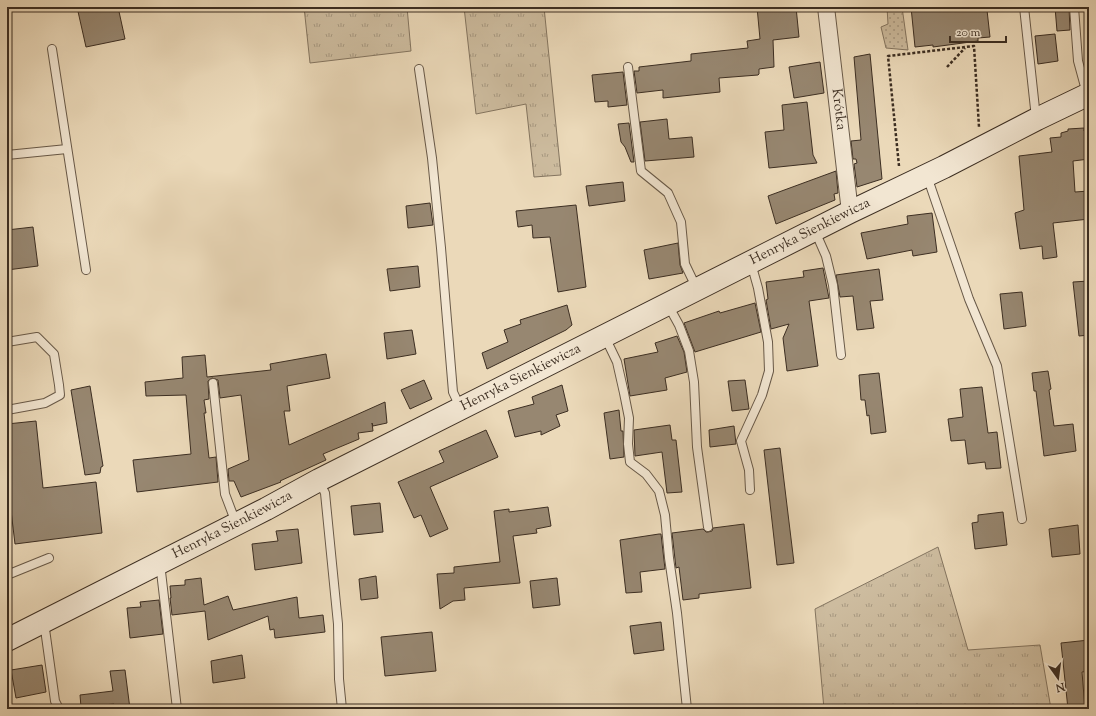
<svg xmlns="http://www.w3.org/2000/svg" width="1096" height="716" font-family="'Sorts Mill Goudy',serif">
<defs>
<pattern id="grass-tufts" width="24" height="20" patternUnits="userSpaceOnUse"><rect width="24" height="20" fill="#cdbc9f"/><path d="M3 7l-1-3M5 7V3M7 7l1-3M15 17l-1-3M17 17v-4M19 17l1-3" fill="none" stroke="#a89981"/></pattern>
<pattern id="park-dots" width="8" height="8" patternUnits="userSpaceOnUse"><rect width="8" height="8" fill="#cdbc9f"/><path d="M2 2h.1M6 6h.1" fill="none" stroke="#a89981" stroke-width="1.8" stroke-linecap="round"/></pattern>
</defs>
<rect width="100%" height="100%" fill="#ebd9b9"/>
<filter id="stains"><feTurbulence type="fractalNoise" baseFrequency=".005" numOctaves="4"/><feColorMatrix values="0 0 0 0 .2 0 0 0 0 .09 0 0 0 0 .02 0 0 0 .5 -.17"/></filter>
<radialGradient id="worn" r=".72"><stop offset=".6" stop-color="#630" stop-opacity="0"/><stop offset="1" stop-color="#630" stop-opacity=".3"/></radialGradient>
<g fill="url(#grass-tufts)" stroke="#847560">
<path d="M304,7h103l4,44 -101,12z"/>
<path d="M464,7h80l17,168 -27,2 -8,-73 -50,10z"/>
<path d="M938,547l30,103 72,-5 11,64h-227l-9,-100z"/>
</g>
<path fill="url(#park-dots)" stroke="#847560" d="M887,7h15l6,43 -22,-2 -5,-21 7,-3z"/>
<g fill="#978771" stroke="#3c2e22">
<path d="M77,7h41l7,32 -39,8z"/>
<path d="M757,7h39l3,30 -26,3 1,27 -15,2v5l-1,1 -39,3 1,14 -57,6v-8l-26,3 -3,-22h5v-4l52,-6v-7l57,-6 -1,-7 13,-2z"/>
<path d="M911,7h63v4l13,-1 3,27 -12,1v3l-45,6v-2l-18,2z"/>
<path d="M1055,7h14l1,23 -13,1z"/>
<path d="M1055,34l3,27 -20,3 -3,-28z"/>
<path d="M870,54l12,125 -25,8 -3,-23 3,-1 -1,-4h-3l-2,-18 10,-1 -7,-83z"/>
<path d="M820,62l4,31 -30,5 -5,-31z"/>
<path d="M623,72l4,33 -19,2v-6l-13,1 -3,-27z"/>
<path d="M807,102l6,53 4,8 -48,5 -4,-36 19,-2 -2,-25z"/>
<path d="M667,119l2,20 23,-2 2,20 -49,4 -5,-39z"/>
<path d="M629,123l5,39h-3l-6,-15 -4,-5 -3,-18z"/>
<path d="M1084,128v3l5,-1v29l-16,2 2,31 14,-1v28l-36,4 4,34 -14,2 -1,-13 -22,3 -5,-36 9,-3 -5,-54 33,-4 -2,-14 11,-1v-4l7,-2v-2z"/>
<path d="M836,171l2,22 -4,1 1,6 -59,24 -8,-28z"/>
<path d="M623,182l2,19 -36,5 -3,-20z"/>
<path d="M430,203l3,22 -25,3 -2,-22z"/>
<path d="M576,205l10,82 -28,5 -8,-55 -17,1 -1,-13 -14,2 -2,-16z"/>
<path d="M932,213l5,39 -24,4 -1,-6 -45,9 -6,-26 47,-9 -1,-8z"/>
<path d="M33,227l5,39 -31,4v-40z"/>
<path d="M678,243l2,22 3,8 -34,6 -5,-29z"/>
<path d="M418,266l2,21 -30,4 -3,-22z"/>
<path d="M823,268l6,30 -20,3 9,65 -31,5 -4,-33 6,-14 -18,5 -5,-29 2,-1 -2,-17 38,-5 -1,-6z"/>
<path d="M879,269l4,31 -13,1 4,27 -17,2 -4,-34 -13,1 -4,-22z"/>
<path d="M1089,281v54l-10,1 -6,-54z"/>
<path d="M1022,292l4,34 -22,3 -4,-35z"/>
<path d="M755,303l6,29 -66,20 -11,-29 35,-12 1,2z"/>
<path d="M567,305l5,20 -6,5 -79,39 -5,-16 26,-11 -4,-12 17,-6 -1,-4z"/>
<path d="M412,330l4,24 -29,5 -3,-26z"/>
<path d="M677,336l7,16 3,20 -22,6 2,12 -37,6 -6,-37 34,-7 -3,-9z"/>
<path d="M326,354l4,24 -43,8 3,25h-6l5,34 96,-43 2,21 -14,3 -1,-3 1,8 -15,2 1,6 -36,15 3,6 -46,21 1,1 -40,15 -7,-16h-5l-1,-12 21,-9 -8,-65 -21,3 -2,-18 -6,-2 -4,3 1,18 -5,1 2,13h-2l5,45 7,-1 2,25 -81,10 -4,-32 58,-6 -5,-59 -40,1 -1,-14 38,-4 -1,-21 23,-2 2,22 64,-7 -1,-6z"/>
<path d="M1048,371l3,18 -2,1 5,36 19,-2 3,27 -32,5 -8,-65h-2l-2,-18z"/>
<path d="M879,373l7,59 -15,2 -2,-19 -2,1 -2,-16h-4l-2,-25z"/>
<path d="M424,380l8,19 -22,10 -9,-19z"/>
<path d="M745,380l4,29 -17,2 -4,-30z"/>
<path d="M562,385l6,26 -12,4 4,11 -19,9v-4l-26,6 -7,-26 26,-7 -2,-7z"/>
<path d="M90,386l13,80 -2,1 -1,6 -15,2 -14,-85z"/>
<path d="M982,387l6,46 9,-1 4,36 -15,1 -1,-7 -17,2 -3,-24 -14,1 -3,-22 15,-2 -3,-28z"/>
<path d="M619,410l2,21h2l1,26 -14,2 -6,-46z"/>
<path d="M36,421l7,67 53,-6 6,51 -87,11 -8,-67v-53z"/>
<path d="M670,425l2,15h4l6,52 -15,1 -5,-41 -27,4 -1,-26z"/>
<path d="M734,426l2,18 -26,3 -1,-17z"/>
<path d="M486,430l12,27 -68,30 18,42 -18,8 -9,-22 -7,3 -16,-36 46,-20 -5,-11z"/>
<path d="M780,448l14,115 -17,2 -13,-115z"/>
<path d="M380,503l3,29 -29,3 -3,-29z"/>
<path d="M548,507l3,19 -15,3 1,4 -24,3 7,47 -56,5 1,12 -12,1 -13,8 -3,-35 17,-1v-6l46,-5 -6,-51 15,-2v3z"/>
<path d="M1003,512l4,33 -32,4 -3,-26 6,-1v-7z"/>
<path d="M744,524l7,64 -52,6v4l-16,2 -4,-33 -3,1 -4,-35 31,-4 3,3h2l4,-1 1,-3z"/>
<path d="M1078,525l2,29 -28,3 -3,-28z"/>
<path d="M298,529l4,34 -47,7 -3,-26 26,-3 -2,-10z"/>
<path d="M659,534h2l4,35 -25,3 2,20 -16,1 -6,-53z"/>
<path d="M376,576l2,22 -17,2 -2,-21z"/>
<path d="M201,578l3,27 24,-9 5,14 64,-13 2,21 24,-3 2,17 -50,6 -1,-9 -4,1 -2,-14 -60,24 -3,-29 -33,4 -2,-17h1l-1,-12 15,-1v-5z"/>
<path d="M557,578l3,27 -27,3 -3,-27z"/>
<path d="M159,600l4,34 -33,4 -3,-30 14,-1 -1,-5z"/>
<path d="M661,622l3,28 -30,4 -4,-28z"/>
<path d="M432,632l4,39 -51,5 -4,-39z"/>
<path d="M1089,640v31l-7,1 3,37h-17l-7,-66z"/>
<path d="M242,655l3,23 -32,5 -2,-22z"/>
<path d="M42,665l4,27 -30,6 -5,-28z"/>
<path d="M125,670l5,39h-15l-1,-5 -33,3 -1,-12 33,-4 -3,-20z"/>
</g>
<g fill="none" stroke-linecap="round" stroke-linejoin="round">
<g stroke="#685948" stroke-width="10">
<g id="lane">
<path d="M1024,7l12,111"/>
<path d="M1074,7l4,54 9,33"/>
<path d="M52,49l34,221"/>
<path d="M628,67l13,104 27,22 13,29 4,42 12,25"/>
<path d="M419,69l13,89 9,90 12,144 7,15"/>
<path d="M7,155l60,-6"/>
<path d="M927,176l42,123 28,67 25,153"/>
<path d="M815,231l11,25 7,29 8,70"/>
<path d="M668,305l11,20 10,26 5,31 3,65 11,80"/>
<path d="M605,337l12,25 7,31 5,25 -1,26 2,18 16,12 13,17 6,24 4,43 8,55 10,96"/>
<path d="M7,342l30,-5 17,17 5,31 1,10 -15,8 -38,7"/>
<path d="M213,383l12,111 11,29"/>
<path d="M319,481l6,12 13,131 1,55 3,30"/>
<path d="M750,490l-1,-20 -8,-29 21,-46 7,-24 -1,-29 -10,-54 -7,-25"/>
<path d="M160,563l17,146"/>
<path d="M7,575l42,-17"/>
<path d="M44,622l11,79 4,8"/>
</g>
</g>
<g stroke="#685948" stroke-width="18">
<g id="street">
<path id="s1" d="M826,7l24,205"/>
</g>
</g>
<g stroke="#3c2e22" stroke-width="24">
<g id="secondary">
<path id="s2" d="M7,640l259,-131 53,-29 531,-268 94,-45 93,-48 52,-25"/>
</g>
</g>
<g stroke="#3c2e22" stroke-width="2.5" stroke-dasharray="3 2" stroke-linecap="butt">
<path d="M947,67l18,-19"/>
<path d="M899,166l-11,-110 86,-10 5,81"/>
</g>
<use href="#lane" stroke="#f2e6d2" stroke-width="8"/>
<use href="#street" stroke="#f2e6d2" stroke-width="16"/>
<use href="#secondary" stroke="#f2e6d2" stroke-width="22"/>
</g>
<g text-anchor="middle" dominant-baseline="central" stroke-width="3" stroke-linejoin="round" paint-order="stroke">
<g font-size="14" fill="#3c2e22" stroke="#f2e6d2">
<text stroke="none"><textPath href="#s1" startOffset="103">Krótka</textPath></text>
<text stroke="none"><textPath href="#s2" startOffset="901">Henryka Sienkiewicza</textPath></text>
<text stroke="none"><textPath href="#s2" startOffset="577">Henryka Sienkiewicza</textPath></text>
<text stroke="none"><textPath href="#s2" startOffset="253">Henryka Sienkiewicza</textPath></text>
</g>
</g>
<rect width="1096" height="716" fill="none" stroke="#ebd9b9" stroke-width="24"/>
<rect x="8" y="8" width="1080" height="700" fill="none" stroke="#3c2e22" stroke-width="2"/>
<rect x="12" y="12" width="1072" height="692" fill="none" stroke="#3c2e22"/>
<g transform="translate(1058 678) rotate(166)" stroke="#f2e6d2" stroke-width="3" paint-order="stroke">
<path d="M0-3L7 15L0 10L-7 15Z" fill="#3c2e22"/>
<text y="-6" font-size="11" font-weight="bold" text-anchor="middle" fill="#3c2e22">N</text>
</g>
<path d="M950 36v6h56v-6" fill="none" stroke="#3c2e22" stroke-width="2"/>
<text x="956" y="36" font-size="12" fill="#3c2e22" stroke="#f2e6d2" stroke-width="3" paint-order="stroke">20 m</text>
<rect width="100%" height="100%" filter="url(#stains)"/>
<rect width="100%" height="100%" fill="url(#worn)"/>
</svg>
